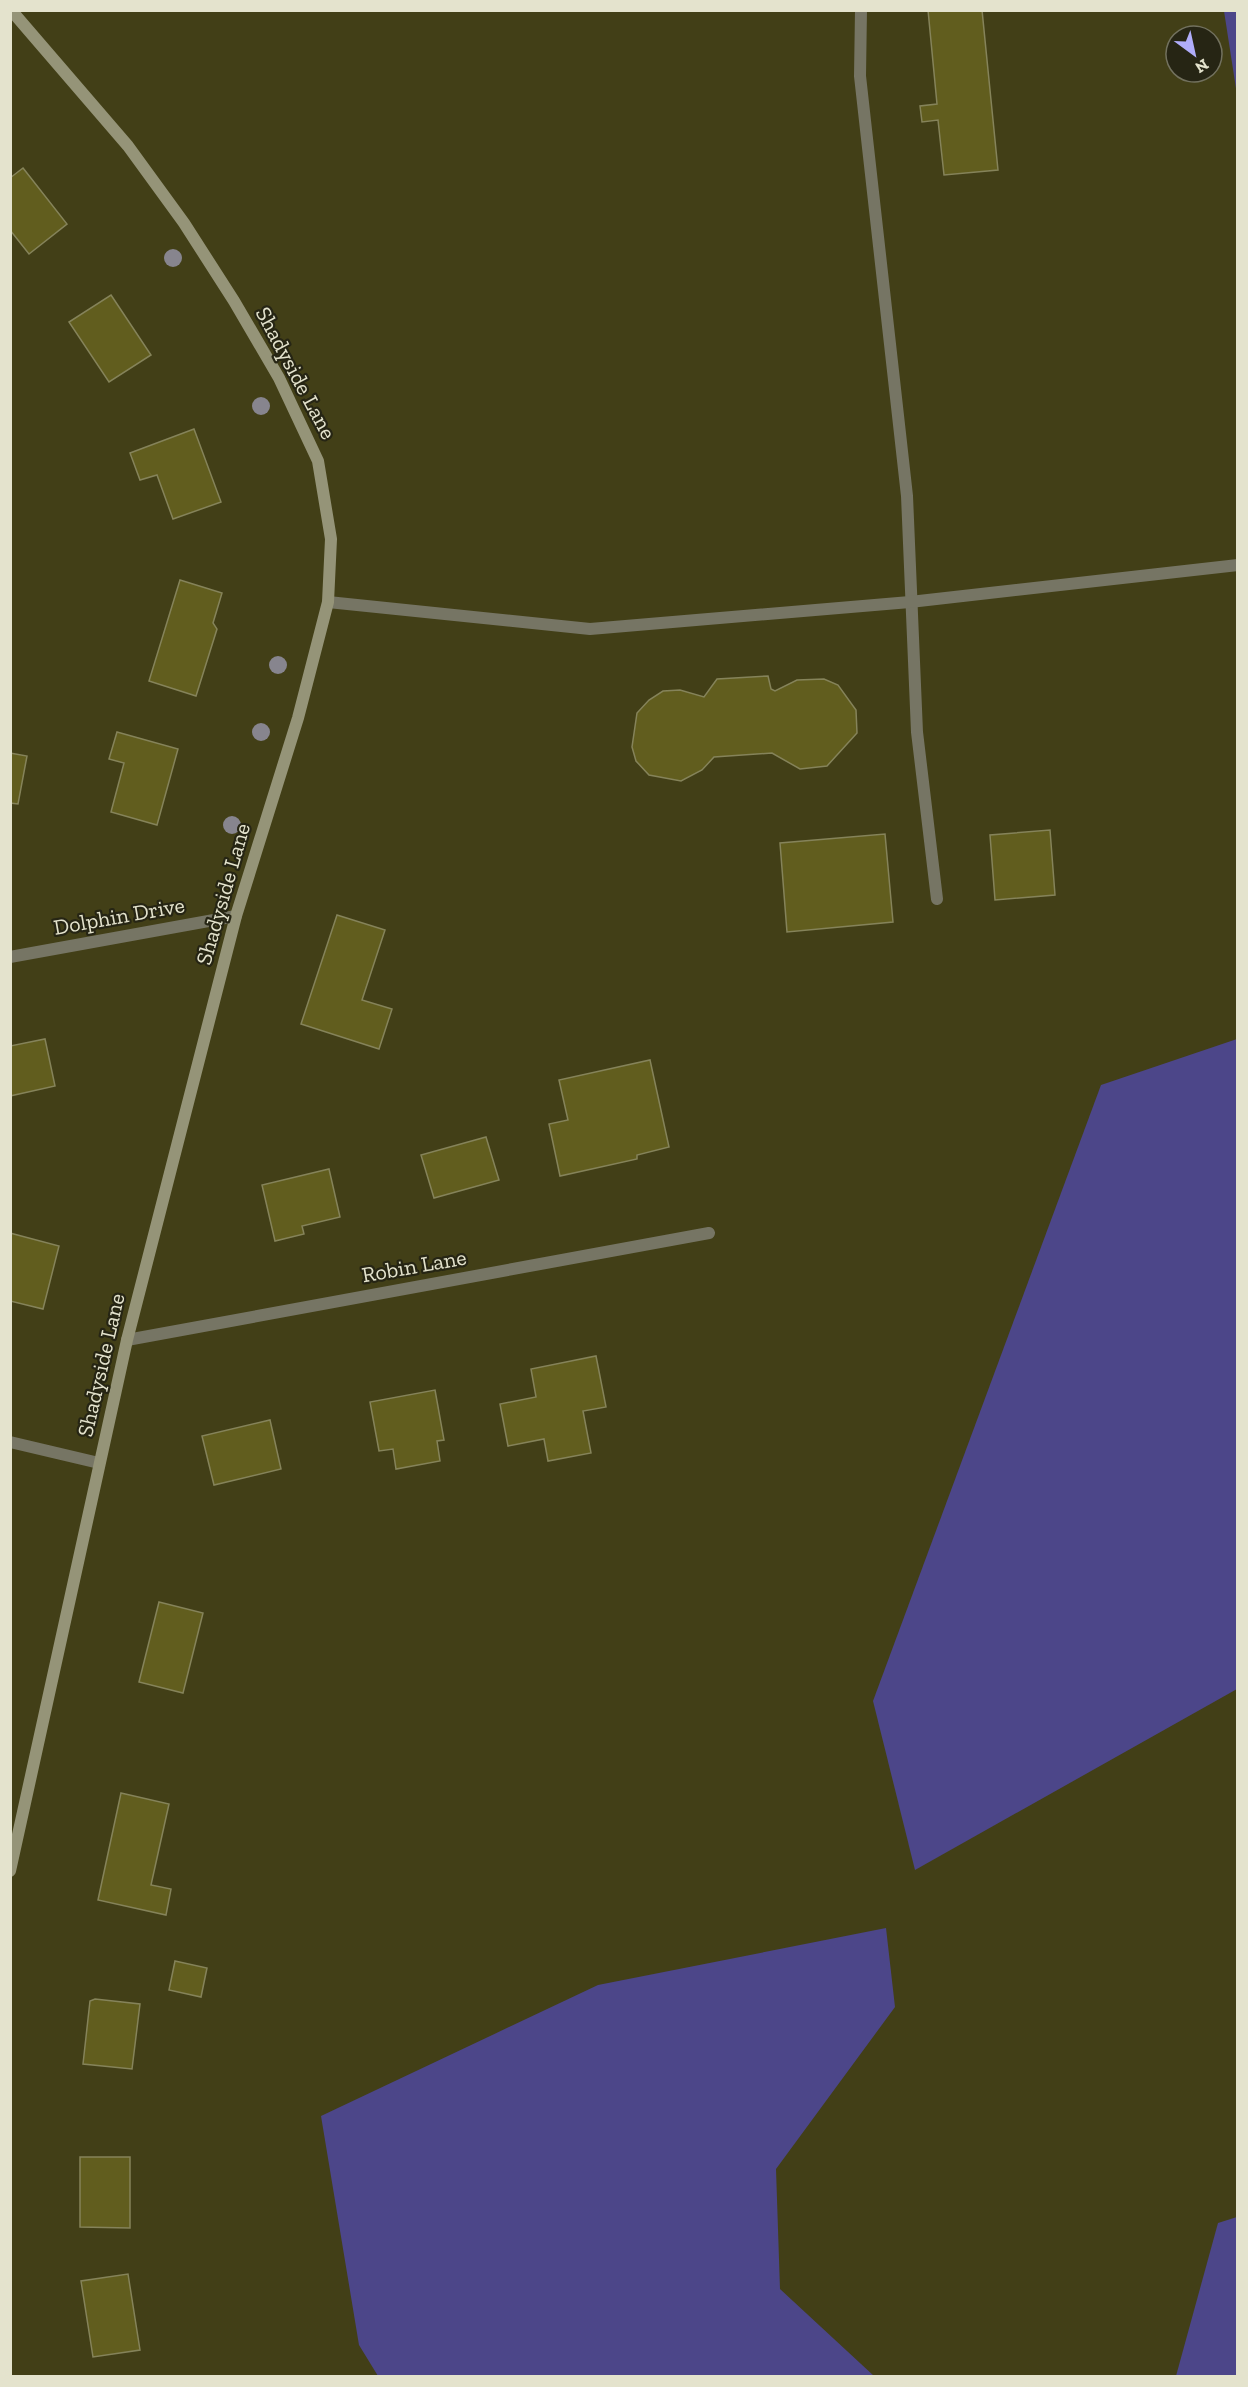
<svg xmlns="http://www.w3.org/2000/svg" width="1248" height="2387" font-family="'Zilla Slab',serif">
<rect width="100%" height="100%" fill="#423f17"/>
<g fill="#4c4689">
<path d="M1224,11h13v84z"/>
<path d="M1237,1039v650l-322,181 -42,-169 228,-616z"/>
<path d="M886,1928l9,79 -119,162 4,120 94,87h-496l-19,-31 -38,-229 277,-131z"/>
<path d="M1237,2217v159h-61l42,-153z"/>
</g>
<g fill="#615d1e" stroke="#85835a" stroke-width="1.5">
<path d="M928,10h54l16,160 -54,5 -6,-55 -16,2 -2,-16 17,-2z"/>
<path d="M23,168l44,56 -38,30 -19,-24v-52z"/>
<path d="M111,295l40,60 -42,27 -40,-60z"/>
<path d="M194,429l27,73 -48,17 -16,-44 -17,5 -10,-27z"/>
<path d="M180,580l42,13 -9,30 4,6 -21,67 -47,-15z"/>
<path d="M768,676l3,13 4,2 22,-11 27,-1 14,6 18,25 1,23 -30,33 -27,3 -28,-16 -58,4 -12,13 -21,11 -32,-6 -13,-14 -4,-14 5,-34 12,-13 14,-9 17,-1 24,7 13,-18z"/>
<path d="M117,732l61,17 -21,76 -46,-13 13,-49 -15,-4z"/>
<path d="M10,753l17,3 -9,48 -8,-1z"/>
<path d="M1050,830l5,65 -60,5 -5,-65z"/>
<path d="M885,834l8,88 -106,10 -7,-89z"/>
<path d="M337,915l48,15 -23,70 30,9 -13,40 -78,-25z"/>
<path d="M45,1039l10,47 -45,10v-50z"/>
<path d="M650,1060l19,87 -32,8v4l-77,17 -11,-52 19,-4 -9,-40z"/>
<path d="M486,1137l13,43 -65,18 -13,-43z"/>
<path d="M329,1169l11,48 -38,9 2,8 -29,7 -13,-56z"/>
<path d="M10,1233l49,13 -16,63 -33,-8z"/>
<path d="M596,1356l10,51 -23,4 8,42 -43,8 -4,-22 -36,7 -8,-42 36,-7 -5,-28z"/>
<path d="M435,1390l9,50 -7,1 3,20 -44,8 -3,-20 -14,2 -9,-49z"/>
<path d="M270,1420l11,49 -67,16 -12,-49z"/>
<path d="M159,1602l44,11 -20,80 -44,-11z"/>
<path d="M121,1793l48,11 -18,81 20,4 -5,26 -68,-15z"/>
<path d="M175,1961l32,7 -6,29 -32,-7z"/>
<path d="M95,1999l45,5 -8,65 -49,-5 7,-63z"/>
<path d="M80,2157h50v71l-50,-1z"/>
<path d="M128,2274l12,76 -47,7 -12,-76z"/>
</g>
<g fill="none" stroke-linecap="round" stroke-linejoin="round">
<g stroke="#767564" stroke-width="12">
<path d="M861,10l-1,66 47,420 10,236 20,167"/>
<path d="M328,602l262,27 320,-27 328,-37"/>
</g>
<g stroke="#767564" stroke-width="12">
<path d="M10,957l226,-41"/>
<path d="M127,1340l582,-107"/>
<path d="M10,1442l89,21"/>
</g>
<path stroke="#959478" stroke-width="12" d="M10,1871l117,-531 109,-424 62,-198 30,-116 3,-63 -13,-78 -39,-83 -45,-77 -50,-78 -56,-77 -117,-136"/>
</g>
<g fill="#87858e">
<circle cx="173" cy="258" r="9"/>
<circle cx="261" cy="406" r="9"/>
<circle cx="278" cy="665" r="9"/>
<circle cx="261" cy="732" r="9"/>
<circle cx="232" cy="825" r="9"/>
</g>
<g text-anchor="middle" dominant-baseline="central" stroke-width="4.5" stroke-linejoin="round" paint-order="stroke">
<g font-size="22" fill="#e4e3cd" stroke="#262514">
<text transform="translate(296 373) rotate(62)">Shadyside Lane</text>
<text transform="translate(223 894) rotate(-74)">Shadyside Lane</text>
<text transform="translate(119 916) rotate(-10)">Dolphin Drive</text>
<text transform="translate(414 1266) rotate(-10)">Robin Lane</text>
<text transform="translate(101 1365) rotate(-77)">Shadyside Lane</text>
</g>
</g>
<rect width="1248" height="2387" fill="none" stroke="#e4e3cd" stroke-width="24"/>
<g transform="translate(1194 54) rotate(147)"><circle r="28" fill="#262514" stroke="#72715e" stroke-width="1.5"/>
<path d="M0-4.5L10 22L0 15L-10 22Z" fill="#b0adfa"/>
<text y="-9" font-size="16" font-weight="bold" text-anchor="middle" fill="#e4e3cd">N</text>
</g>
</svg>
